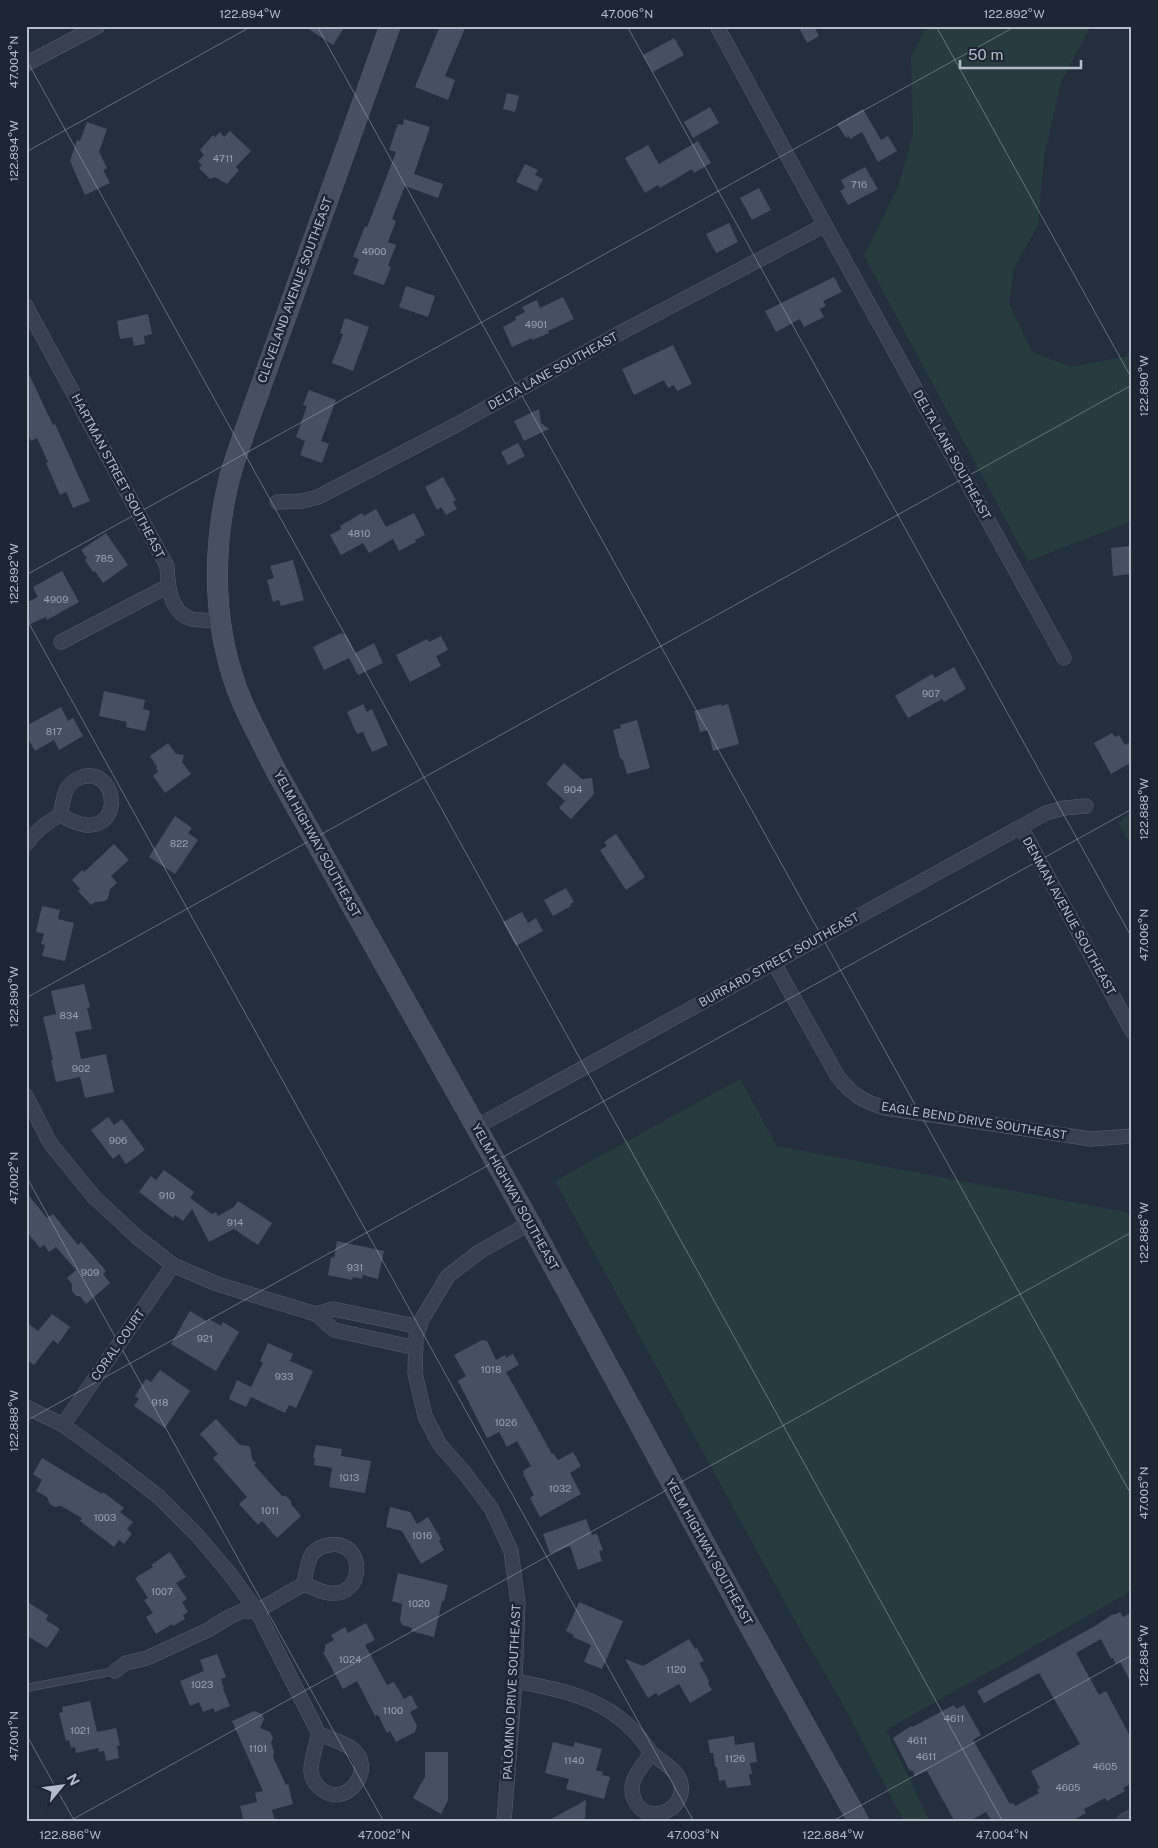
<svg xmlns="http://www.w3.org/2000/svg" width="1158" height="1848" font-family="'Public Sans',sans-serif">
<rect width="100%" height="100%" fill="#242f3e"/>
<g fill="#263c3f">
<path d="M927,26h164l-30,56 -17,75 -6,68 -24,43 -5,36 23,48 39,15 61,-12v166l-104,40 -164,-305 35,-71 14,-52 -2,-76z"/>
<path d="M1132,811v36l-14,-24z"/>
<path d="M740,1079l37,67 348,66 7,5v371l-8,7 -238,135 44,92h-26l-59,-114 -40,-69 -250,-458z"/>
</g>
<g fill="#455162">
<path d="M304,26h41l-12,19z"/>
<path d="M440,26h26l-21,50 10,4 -7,20 -33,-13z"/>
<path d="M798,26h16l5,10 -12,7z"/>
<path d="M674,38l10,17 -31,17 -10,-17z"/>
<path d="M507,93l12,3 -4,16 -12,-3z"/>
<path d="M710,107l9,16 -26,15 -9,-16z"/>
<path d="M863,109l18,31 7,-4 9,15 -19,11 -16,-30 -12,7 -1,-3 -3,2 -9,-14z"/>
<path d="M404,119l26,8 -16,47 29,10 -5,14 -33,-12 -13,33 4,2 -8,21 8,3 -8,21 3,1 -7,18 -31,-11 6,-15 -6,-2 12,-31 2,1 6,-15 23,-60 -7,-2 9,-26 5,1z"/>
<path d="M87,122l20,7 -8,23 8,16 -4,2 7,13 -25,12 -15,-34 7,-21 3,1z"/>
<path d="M230,131l21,20 -15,16 3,3 -12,14 -12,-7 -5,2 -11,-11 3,-3 -4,-4 6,-6 -4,-5 13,-15 2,2 5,-5 4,5z"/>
<path d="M698,141l13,22 -17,10 -2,-4 -32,19 -2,-3 -13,8 -20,-35 23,-13 11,19z"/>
<path d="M525,164l13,6 -3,5 8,4 -6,12 -21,-9z"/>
<path d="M865,167l13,22 -30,16 -8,-14 5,-3 -4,-8z"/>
<path d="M759,188l12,22 -19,10 -12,-22z"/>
<path d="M729,223l9,19 -22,11 -10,-19z"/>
<path d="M834,277l8,15 -19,9 3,5 -6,3 4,8 -20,10 -4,-8 -24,13 -11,-21z"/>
<path d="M406,286l29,10 -7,21 -29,-10z"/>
<path d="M563,297l11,22 -26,12 1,2 -16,7 -1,-2 -20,9 -9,-20 13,-7 -1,-3 10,-5 -3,-5 15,-7 3,8z"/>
<path d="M148,314l4,20 -8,2 1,8 -11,2 -2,-9 -12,2 -3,-18z"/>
<path d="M345,318l24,9 -16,44 -21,-8 11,-29 -3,-1z"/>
<path d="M673,345l19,39 -15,7 -3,-6 -6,3 -4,-8 -30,15 -12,-26z"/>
<path d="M26,368l27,57 2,-1 35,77 -17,7 -7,-16 -6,3 -14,-32 2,-1 -11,-24 -6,3 -5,-11z"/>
<path d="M309,390l27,10 -15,41 8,3 -7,19 -22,-8 5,-14 -9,-4 11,-31 -4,-1z"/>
<path d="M539,409l2,14 8,6 -25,12 -10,-20z"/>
<path d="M518,443l7,13 -17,9 -7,-13z"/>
<path d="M443,477l13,23 -3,2 4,7 -11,6 -5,-8 -4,3 -12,-23z"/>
<path d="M376,509l10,18 28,-14 11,22 -10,5 1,2 -17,9 -6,-12 -24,14 -6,-10 -22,12 -11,-20 11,-6 -1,-3 22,-13 2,3z"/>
<path d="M106,533l22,32 -25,18 -8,-12 -2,1 -8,-12 2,-2 -6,-8z"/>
<path d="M1132,546v28l-19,2 -2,-28z"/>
<path d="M293,560l11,40 -23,6 -2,-6 -6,2 -6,-22 7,-2 -4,-12z"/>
<path d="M62,571l17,31 -32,18 -1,-3 -20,9v-23l12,-6 -5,-10z"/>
<path d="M341,633l5,2 9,18 19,-10 9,20 -25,12 -9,-17 -25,12 -11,-23z"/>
<path d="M441,636l7,14 -12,6 5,10 -31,16 -14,-27 31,-16 2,3z"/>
<path d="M954,667l12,22 -22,13 -2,-3 -34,19 -13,-22 37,-22 3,4z"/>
<path d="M104,691l41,9 -2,9 7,2 -5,20 -19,-4 1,-5 -28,-6z"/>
<path d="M363,704l4,8 5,-3 16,36 -16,7 -9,-20 -6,2 -10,-22z"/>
<path d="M721,704v2l7,-2 11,40 -26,7 -5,-21 -8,2 -6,-21z"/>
<path d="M61,707l7,14 5,-3 10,18 -24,14 -5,-10 -19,11 -8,-14 3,-3 -4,-8z"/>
<path d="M637,720l13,48 -23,6 -4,-14 -3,-2 -7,-28 8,-2 -1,-3z"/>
<path d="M1112,733l3,4 4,-2 6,10 7,-4v21l-21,12 -17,-31z"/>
<path d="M168,743l8,11 8,1 -2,7 9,12 -26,19 -12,-17 5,-4 -2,-4 1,-1 -7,-11z"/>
<path d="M564,763l18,16 10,-1 2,16 -23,25 -12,-11 6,-7 -19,-17z"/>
<path d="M175,816l17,12 -4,5 10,7 -23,34 -26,-17z"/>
<path d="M616,834l29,43 -19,13 -26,-40 7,-4 -3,-4z"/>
<path d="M114,844l15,16 -18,16 6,7 -7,6 -2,9 -3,3 -10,1 -4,3 -13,-14 2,-2 -8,-9 10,-10 2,2z"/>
<path d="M566,888l8,14 -4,2 1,2 -18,10 -9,-16z"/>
<path d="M42,906l18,4 -2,9 16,4 -9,38 -23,-5 3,-11 -4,-1 3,-10 -8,-2z"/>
<path d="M522,912l6,11 8,-5 7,13 -27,15 -13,-24z"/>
<path d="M84,984l6,23 -3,1 5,21 -17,3 6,27 25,-5 8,38 -29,6 -5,-21 -24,5 -5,-22h2l-10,-43 13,-3 -5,-23z"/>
<path d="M108,1117l6,8 8,-6 23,31 -19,14 -7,-10 -6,5 -22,-29z"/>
<path d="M164,1170l30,22 -4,6 22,16 4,-2 2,4 16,-9 4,-6 34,22 -14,22 -24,-16 -25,13 -17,-33 -9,12 -8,-6 -2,3 -34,-26 12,-16 5,4z"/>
<path d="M26,1192l21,26 6,-4 25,31 3,-3 25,29 -3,3 7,9 -24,21 -6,-8h-4l-4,-5v-7l-5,-6 9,-8 -20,-23 -7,5 -5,-7 -4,3 -14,-17z"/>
<path d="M337,1241l47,10 -6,28 -15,-4 -1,4 -9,-2 -1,3 -24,-5 3,-18 3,1z"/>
<path d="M190,1311l18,11 1,-3 12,7 2,-4 16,10 -23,39 -45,-27z"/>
<path d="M52,1314l18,13 -12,17 -5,-4 -19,25 -8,-6v-37l12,9z"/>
<path d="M482,1340l5,1 9,19 9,-5 1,3 7,-4 6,11 -13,7 46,82 1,-1 5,7 15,-8 8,14 -11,7 11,21 -41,23 -10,-19 4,-3 -11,-21h1l-1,-3 8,-5 -14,-25 -10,6 -8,-15 -12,6 -29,-57 8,-5 -12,-21z"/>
<path d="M268,1343l25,11 -3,7 23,10 -17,37 -7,-3 -4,8 -34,-16 -5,10 -17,-8 8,-19 14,7 12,-24 -3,-2z"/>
<path d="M160,1370l30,21 -25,37 -31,-22 5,-7 -4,-3 11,-17 5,3z"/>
<path d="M216,1419l24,26 9,1 2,4 1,9 4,4 -2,2 28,31h4l5,5v3l10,12 -24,22 -15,-17 -4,4 -19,-21 8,-7 -34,-39 5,-4 -18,-20z"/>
<path d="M316,1445l26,4 -1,7 30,5 -6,32 -36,-6 3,-19 -18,-3 1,-7h-2z"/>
<path d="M42,1458l60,36 1,-2 21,16 -4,4 13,10 -6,7 5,5 -8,10 -5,-4 -5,7 -34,-26 2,-3 -21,-12 -7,1 -4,-3 -3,-7 -11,-6 6,-11 -9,-6z"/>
<path d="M390,1507l20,5 7,12 11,-7 13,22 -2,2 5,9 -23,14 -19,-33 -16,-4z"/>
<path d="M586,1519l6,16 5,-1 6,16 -4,1 3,10 -24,9 -8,-24 -20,8 -7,-20z"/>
<path d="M170,1552l16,25 -10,6 11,16 -5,3 6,10 -5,3 2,4 -12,7 -1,-2 -16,10 -10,-17 7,-4 -9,-13 4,-2 -13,-20 18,-11 -2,-2z"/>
<path d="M398,1573l50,12 -4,16h-2l-8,36 -23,-6 1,-3 -10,-3 -2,-5 2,-16 -10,-3z"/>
<path d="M26,1601l22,14 -2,5 14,9 -13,19 -21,-13z"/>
<path d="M579,1602l44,19 -21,48 -18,-7 7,-17 -18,-8 1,-2 -8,-4z"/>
<path d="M1120,1612l3,5 9,-5v72l-12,-22 -4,2 -3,-6 -2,1 -10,-20 -25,14 23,42 7,-4 26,49v43l-9,5 2,3 -18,10 -2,-3 -21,11 2,4 -16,9h-78l-6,-10 -18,10h-13l-28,-51 -12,5 -3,-6 -2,1 -17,-33 18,-12 1,1 6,-3 36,-19 2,4 8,-4 17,30 -8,5 37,64 3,-1 2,3 24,-13 -2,-4 3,-1 -9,-17 49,-27 -41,-71 -55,30 -7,-12 118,-65 18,-12 1,1z"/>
<path d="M366,1623l9,17 -10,5 22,40 7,-3 10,17 7,-4 7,13 -8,4 7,14 -2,6 -19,10 -6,-11 -3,2 -9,-18 -3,1 -18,-35 -14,8 -20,-37 2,-1v-6l9,-5 -3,-5 14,-8 3,6z"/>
<path d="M689,1639l6,10 2,-1 7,13 -5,2 10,18 -1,2 4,7 -22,13 -11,-19 -21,12 -2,-3 -8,5 -23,-39 18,7z"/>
<path d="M217,1654l9,23 -5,2 3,9 -1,1 7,17 -15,6 -2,-4 -10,4 -4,-10 -9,4 -10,-25 24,-10 -4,-11z"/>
<path d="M90,1701l7,31 19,-4 4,17 -3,1 2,12 -13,3 -2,-10 -5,1 -1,-4 -22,5 -1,-6 -4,1 -2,-8 -3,1 -7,-28 4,-1 -1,-5z"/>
<path d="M254,1711l8,3 2,5 -4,9 10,4 3,6 -2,5 3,9 -1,5 13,28 2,-1 5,20 -21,6 3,12h-31l-4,-16 17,-4 -2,-9 8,-2 -31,-70z"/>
<path d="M734,1736l1,9 19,-3 3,20 -7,1 2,11h-3l2,11 -24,3 -2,-8 -6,1 -2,-14h-2l-2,-14h-3l-2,-13z"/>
<path d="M553,1742l20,5 2,-5 27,7 -6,21 7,2 -1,3 8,2 -6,22 -38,-10 3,-10 -24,-6z"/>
<path d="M425,1752h23v48l-7,14 -28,-16 12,-21z"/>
<path d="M586,1800l-1,22h-39z"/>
</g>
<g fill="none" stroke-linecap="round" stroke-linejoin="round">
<g stroke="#565f6c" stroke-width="8">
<path id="service" d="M26,1688l89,-17"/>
</g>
<g stroke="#565f6c" stroke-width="15">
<g id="minor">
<path d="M717,26l108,199 239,433"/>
<path d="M26,64l72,-38"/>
<path d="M26,306l141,260c1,19 2,47 25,53 9,2 20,1 28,2"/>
<path d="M277,502l25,-1 16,-4 138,-72 162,-91 207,-109"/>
<path d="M61,642l107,-56"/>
<path d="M1021,827l111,204"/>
<path d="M26,844c10,-13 19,-21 34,-29 2,-8 3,-19 7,-26 3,-6 9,-10 15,-12 35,-10 42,52 3,48 -9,-1 -18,-7 -25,-10"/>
<path d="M774,963l64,114c16,19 24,24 47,31l206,31 41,-3"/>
<path d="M26,1096l24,47 44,54 43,40 36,28 44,19 99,30"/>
<path d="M476,1127l570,-314 18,-5 22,-2"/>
<path d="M416,1348l-82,-18 -18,-16 17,-5 87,18"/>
<path d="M26,1407l37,18 51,37 45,35 38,38 33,39 27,37 62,123c-3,11 -9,28 -8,38 1,7 5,13 10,17 26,21 57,-22 30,-41 -9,-6 -22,-10 -32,-14"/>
<path d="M63,1425l110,-160"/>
<path d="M115,1671l11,-8 21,-5 61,-28 21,-13 13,-6h15l47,-27c8,3 17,8 25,9 37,5 37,-54 0,-48 -7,1 -13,4 -17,9 -5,8 -6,20 -8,30"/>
<path d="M515,1681c57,11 103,20 136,72"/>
<path d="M651,1753c9,7 23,15 28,25 13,29 -30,51 -44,23 -3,-6 -4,-12 -2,-19 3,-10 12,-20 18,-29z"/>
<path d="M504,1822l11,-141 3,-78 -7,-52 -20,-43 -28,-37 -23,-26 -15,-29 -10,-43 1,-36 6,-18 26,-43 31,-24 51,-29"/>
</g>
</g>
<g stroke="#565f6c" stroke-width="19">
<path id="tertiary" d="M1126,1822l6,-3"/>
</g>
<g stroke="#565f6c" stroke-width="21">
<path id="secondary" d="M390,26l-143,399c-6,17 -12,34 -17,51 -19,75 -18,156 13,228 10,22 22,44 32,65l255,454 218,400 111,199"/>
</g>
<use href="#service" stroke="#38414e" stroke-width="7"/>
<use href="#minor" stroke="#38414e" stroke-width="14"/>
<use href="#tertiary" stroke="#38414e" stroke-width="18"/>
<use href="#secondary" stroke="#465061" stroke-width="20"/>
</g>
<path fill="none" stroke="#b4bcc9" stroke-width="1" stroke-opacity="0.45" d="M317,26l815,1470M627,26l505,912M936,26l196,353M26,59l977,1763M26,152l226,-126M26,575l990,-549M26,618l668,1204M26,998l1106,-613M26,1176l358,646M26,1421l1106,-612M26,1734l49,88M68,1822l1064,-590M831,1822l301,-167"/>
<g text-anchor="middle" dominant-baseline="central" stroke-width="5" stroke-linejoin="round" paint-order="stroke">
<g font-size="10" fill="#98a1af">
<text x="223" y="158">4711</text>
<text x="859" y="184">716</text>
<text x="374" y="251">4900</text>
<text x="536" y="324">4901</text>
<text x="359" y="533">4810</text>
<text x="104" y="558">785</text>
<text x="56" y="599">4909</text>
<text x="931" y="693">907</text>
<text x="54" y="731">817</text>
<text x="573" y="789">904</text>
<text x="179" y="843">822</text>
<text x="69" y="1015">834</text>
<text x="81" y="1068">902</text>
<text x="118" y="1140">906</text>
<text x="167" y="1195">910</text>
<text x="235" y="1222">914</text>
<text x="355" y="1267">931</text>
<text x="90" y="1272">909</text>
<text x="205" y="1338">921</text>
<text x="491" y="1369">1018</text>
<text x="284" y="1376">933</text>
<text x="160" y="1402">918</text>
<text x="506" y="1422">1026</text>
<text x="349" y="1477">1013</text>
<text x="560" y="1488">1032</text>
<text x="270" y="1510">1011</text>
<text x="105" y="1517">1003</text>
<text x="422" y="1535">1016</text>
<text x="162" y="1591">1007</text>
<text x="419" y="1603">1020</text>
<text x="350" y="1659">1024</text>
<text x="676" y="1669">1120</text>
<text x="202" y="1684">1023</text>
<text x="393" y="1710">1100</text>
<text x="954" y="1718">4611</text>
<text x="80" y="1730">1021</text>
<text x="917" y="1740">4611</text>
<text x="258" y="1748">1101</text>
<text x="926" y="1756">4611</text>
<text x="735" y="1758">1126</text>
<text x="574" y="1760">1140</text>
<text x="1105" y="1766">4605</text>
<text x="1068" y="1787">4605</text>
</g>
<g font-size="12" fill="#b4bcc9" stroke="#1d2633">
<text transform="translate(295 290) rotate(-70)">CLEVELAND AVENUE SOUTHEAST</text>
<text transform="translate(553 371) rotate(-29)">DELTA LANE SOUTHEAST</text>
<text transform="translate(952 455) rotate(61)">DELTA LANE SOUTHEAST</text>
<text transform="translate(118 476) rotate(62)">HARTMAN STREET SOUTHEAST</text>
<text transform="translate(317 844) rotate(61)">YELM HIGHWAY SOUTHEAST</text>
<text transform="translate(1069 916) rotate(61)">DENMAN AVENUE SOUTHEAST</text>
<text transform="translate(779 960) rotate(-29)">BURRARD STREET SOUTHEAST</text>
<text transform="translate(974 1121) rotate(9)">EAGLE BEND DRIVE SOUTHEAST</text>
<text transform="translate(515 1197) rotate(61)">YELM HIGHWAY SOUTHEAST</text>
<text transform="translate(118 1345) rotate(-55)">CORAL COURT</text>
<text transform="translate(709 1552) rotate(61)">YELM HIGHWAY SOUTHEAST</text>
<text transform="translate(512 1692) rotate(-87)">PALOMINO DRIVE SOUTHEAST</text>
</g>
</g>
<rect width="1158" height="1848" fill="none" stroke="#1d2633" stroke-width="55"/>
<g transform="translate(62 1786) rotate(61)" stroke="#1d2633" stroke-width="4" paint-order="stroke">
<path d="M0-4L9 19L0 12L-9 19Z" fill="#b4bcc9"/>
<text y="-8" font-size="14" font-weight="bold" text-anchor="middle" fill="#b4bcc9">N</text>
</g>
<path d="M960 60v8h121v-8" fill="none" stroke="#b4bcc9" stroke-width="2.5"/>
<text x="968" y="60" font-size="15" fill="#b4bcc9" stroke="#1d2633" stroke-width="4" paint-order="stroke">50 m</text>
<rect x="28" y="28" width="1102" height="1792" fill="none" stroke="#b4bcc9" stroke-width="2"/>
<g font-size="12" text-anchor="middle" fill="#b4bcc9">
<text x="250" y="18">122.894°W</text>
<text x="627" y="18">47.006°N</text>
<text x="1014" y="18">122.892°W</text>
<text transform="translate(14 62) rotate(-90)" y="4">47.004°N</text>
<text transform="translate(14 151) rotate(-90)" y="4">122.894°W</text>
<text transform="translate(1144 386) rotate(-90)" y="4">122.890°W</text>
<text transform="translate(14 574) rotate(-90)" y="4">122.892°W</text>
<text transform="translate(1144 809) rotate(-90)" y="4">122.888°W</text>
<text transform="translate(1144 935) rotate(-90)" y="4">47.006°N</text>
<text transform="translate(14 997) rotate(-90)" y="4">122.890°W</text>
<text transform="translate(14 1178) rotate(-90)" y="4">47.002°N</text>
<text transform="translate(1144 1233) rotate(-90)" y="4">122.886°W</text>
<text transform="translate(14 1421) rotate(-90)" y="4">122.888°W</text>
<text transform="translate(1144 1493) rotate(-90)" y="4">47.005°N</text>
<text transform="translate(1144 1656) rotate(-90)" y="4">122.884°W</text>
<text transform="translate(14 1736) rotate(-90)" y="4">47.001°N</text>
<text x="70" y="1839">122.886°W</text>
<text x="384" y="1839">47.002°N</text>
<text x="693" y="1839">47.003°N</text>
<text x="833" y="1839">122.884°W</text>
<text x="1002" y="1839">47.004°N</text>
</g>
</svg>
